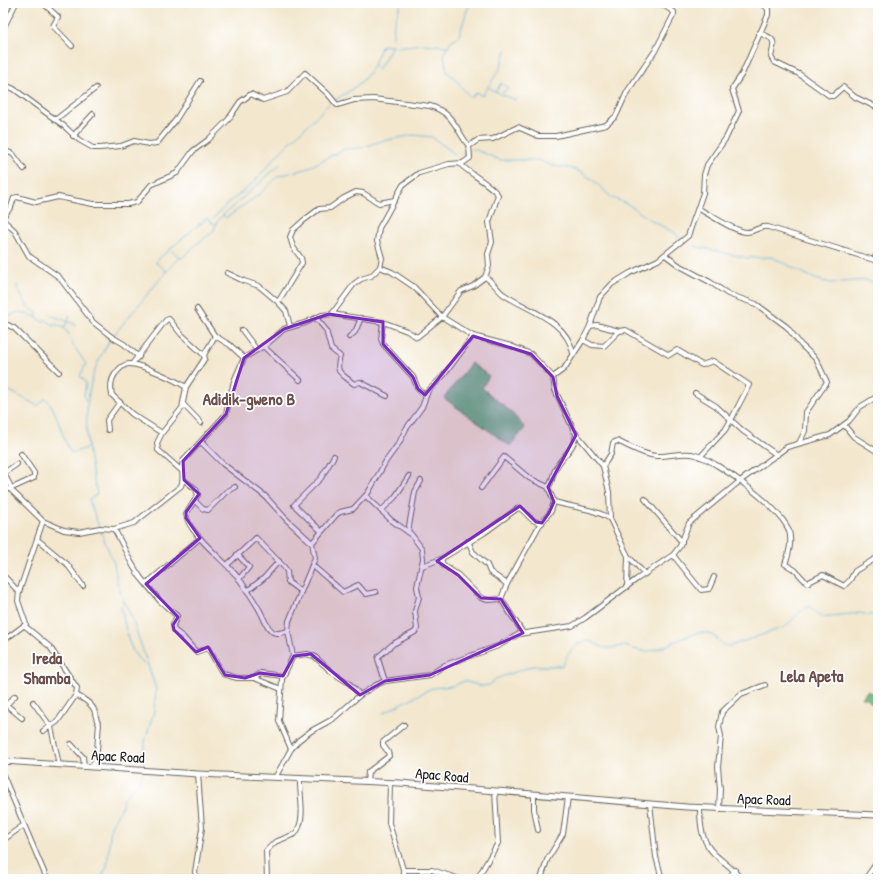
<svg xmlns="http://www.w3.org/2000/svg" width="881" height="882" font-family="'Patrick Hand',sans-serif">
<rect width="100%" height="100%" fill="#fff"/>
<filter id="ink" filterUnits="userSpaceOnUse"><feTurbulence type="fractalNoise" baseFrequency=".025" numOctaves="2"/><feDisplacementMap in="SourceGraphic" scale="8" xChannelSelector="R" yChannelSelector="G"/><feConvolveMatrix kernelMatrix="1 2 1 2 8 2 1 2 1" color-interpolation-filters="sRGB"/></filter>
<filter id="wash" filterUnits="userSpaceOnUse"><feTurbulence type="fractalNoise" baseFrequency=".012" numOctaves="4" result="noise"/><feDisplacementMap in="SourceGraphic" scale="16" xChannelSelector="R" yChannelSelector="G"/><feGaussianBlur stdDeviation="0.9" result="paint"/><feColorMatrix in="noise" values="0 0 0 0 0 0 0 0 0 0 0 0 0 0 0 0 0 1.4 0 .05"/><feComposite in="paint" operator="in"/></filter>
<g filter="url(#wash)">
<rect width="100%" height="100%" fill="#f3e7ce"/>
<g fill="#6cb77f" stroke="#446a4e">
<path d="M471,363l18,13 -7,12 28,23 15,17 -15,18 -66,-48z"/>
<path d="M867,691l8,4 3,-4v18l-12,-11h-4z"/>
</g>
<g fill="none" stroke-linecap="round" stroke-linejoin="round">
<g stroke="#67b8e2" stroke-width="1">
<path d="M472,3l-5,7 -8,26 -8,5 -7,13 3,18c11,7 15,18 24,26l5,-6 6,4 18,-27 6,-19"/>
<path d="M373,65l5,5 14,-24 2,-23 7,-20"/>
<path d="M489,88c3,2 24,12 27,12"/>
<path d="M497,90l4,-7 10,7"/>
<path d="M503,93l4,-5"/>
<path d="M335,100c14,-9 28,-16 36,-31 5,-8 7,-16 11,-24l15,2 26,-3 25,2"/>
<path d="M471,150l3,-1 26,11h39l13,6 17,2 9,3 14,8 19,18 18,8 20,14 26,14 6,7"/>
<path d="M223,215l3,3 35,-25 17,-17 28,-7 38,-20 17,-1 17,-6 35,-7 19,2 23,17 13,-3"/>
<path d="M213,219l12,-13 28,-23 28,-32 51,-50"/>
<path d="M694,246l53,12 25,-1 43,22 16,4 35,-3 12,4"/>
<path d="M179,257l3,1 17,-16 14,-10 4,-10 6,-7 58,-51"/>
<path d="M166,272l13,-15 -9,-8"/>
<path d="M17,285v5l2,1 8,15 10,7v4"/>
<path d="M50,315l25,9v2"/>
<path d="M3,318l16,-6 15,4 9,6 2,-3 9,7 2,-2 8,4 4,5 5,12 13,19 -6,12 6,7 -2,12 2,6"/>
<path d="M64,328l5,-9v-4"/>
<path d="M113,336l53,-64 -3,-4 -7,-5 2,-4 49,-41 8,7"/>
<path d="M3,390h5l30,16 7,-8c13,11 16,39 26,55l16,-5"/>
<path d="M99,527l-10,-27 8,-6c-13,-53 -19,-109 14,-155"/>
<path d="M100,530l14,33 3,19 7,22 3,3 5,11 24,71 -2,22 -9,30 -1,28"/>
<path d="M123,605l-2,1c5,21 5,44 23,58"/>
<path d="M383,713l49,-25 21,-2 11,-5 17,5 9,-1 5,-6 37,-13h30c6,-11 10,-22 24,-25 8,-1 13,7 20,7 6,1 12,-2 18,-2 9,2 15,6 24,5 19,-1 47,-26 64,-16 4,2 8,7 11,10l7,1 55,-19 18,-18 6,-3 12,11 38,-4 11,2 8,-2"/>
<path d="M100,879l7,-12 4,-41 11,-20 1,-8 16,-16 4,-10"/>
</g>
</g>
</g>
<g filter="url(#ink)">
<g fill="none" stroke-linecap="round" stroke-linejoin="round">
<g stroke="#67635a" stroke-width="6">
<g id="minor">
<path d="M43,3l15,14 -5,9 19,20"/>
<path d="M3,29l13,-26"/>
<path d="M759,33c17,6 16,7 12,24l3,5 25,12 31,22h3l10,-9 12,10 23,11"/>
<path d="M3,84l11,5 50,37 15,14 14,8h7l21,-2 13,-5 15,3 8,-1 18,-22 25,-40"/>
<path d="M55,120l41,-32"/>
<path d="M73,136l20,-22"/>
<path d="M3,150l10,4 11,15"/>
<path d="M460,164c10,10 33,22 38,31l-9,27 3,20 -4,12 1,12 -4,11"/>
<path d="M699,209c12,6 36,23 48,23 8,0 13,-7 21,-5l106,33 4,-9"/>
<path d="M3,217l8,-10 3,-9 3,-1 19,5 22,-5 35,7h35l9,-2 14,-17 26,-12 16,-22 15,-11 20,-20 12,-18 11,-8 12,6 24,-8 18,-19 23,21 9,11 17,-5 19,-1 57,7c24,7 26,24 39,40"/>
<path d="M3,220l12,11 14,25 30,21 34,45 19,15 12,7 15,13"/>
<path d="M665,255l15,11 30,16 18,12 28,10 31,23 14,18 15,14 11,23 -21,30 -1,19 -6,12"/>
<path d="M380,267l12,5 22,15 28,30 19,-26 12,-5 12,-9c7,4 12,12 18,17 25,17 64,26 70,59"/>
<path d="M227,273l17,8 15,5 19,16"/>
<path d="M197,309l18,27 15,9 14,13"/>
<path d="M332,314l22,-30 7,-5 10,-3 9,-9 2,-9 -5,-17 2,-13 24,-43 16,-12 30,-9 14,-1 7,-5 -1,-12 9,-6 15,-1 25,-12 20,9h18l50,-11 10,-9 11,-24 28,-41 19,-37v-2l-14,-9"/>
<path d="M316,318l10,12 5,19 9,7c-5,18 0,16 14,28l6,-2 27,14"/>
<path d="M383,322l-2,17 2,5 30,33 5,12 8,7"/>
<path d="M3,326l5,-1 6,3 45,44"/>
<path d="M290,326l-4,-15 -8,-9 24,-39 -1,-5 -8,-11 -3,-10 3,-7 10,-9 16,-12 11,-1 14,-10 12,-6 7,1 16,10 16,-3"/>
<path d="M590,326l7,-1 22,6 7,-1 43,25 8,-5 25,15 11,-4 36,24 -18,35 12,11 34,24"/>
<path d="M242,330l15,20"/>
<path d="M349,337l6,-5 6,-14"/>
<path d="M583,340l9,5 12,1 15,-15"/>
<path d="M263,346l37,34"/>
<path d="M204,355l11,-19"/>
<path d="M132,364l34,-44 3,-1 12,15 22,20 2,4 -19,29"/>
<path d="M553,377l11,-8 19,-29 7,-14 10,-29 12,-13 18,-11 28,-13 30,-24 15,-43 1,-18 3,-10 19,-27 13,-27 -7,-22 10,-15 26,-59v-6l-6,-6"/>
<path d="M553,377l2,13 19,41 29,35 6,26 1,27 13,27 5,10 17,18"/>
<path d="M695,393l21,13 15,14 -6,10 -25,27"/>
<path d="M183,404l18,19"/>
<path d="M844,425l10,12 24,15"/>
<path d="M108,430l-1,-10 13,-18"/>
<path d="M162,433l20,-25 4,-21c-11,-7 -42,-22 -56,-23 -6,-1 -11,5 -15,10 -4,6 -5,13 -3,21l20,19 30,19 -5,10 1,7 24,21"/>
<path d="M201,442l22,22 42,32 21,23 26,24"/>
<path d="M603,466l8,-12 2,-11 4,-2c12,5 26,14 39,15 14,1 27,-5 40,-1 23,7 85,53 93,76 3,10 0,24 -4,33l10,6 12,13 16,-8 21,11 6,-6 5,-9 23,-14"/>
<path d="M3,472l8,15"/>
<path d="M4,473l13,-9"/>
<path d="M184,480l12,9 2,6 -12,19c2,20 42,49 54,66 7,10 14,20 20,31 4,7 6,16 13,21 4,3 10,0 15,-1"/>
<path d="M548,487c5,-5 4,-11 7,-17 6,-14 19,-20 21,-35"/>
<path d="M481,488l23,-31 25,21 19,9 6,15 -3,9 -12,15 -32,58 -6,15 22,34"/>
<path d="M3,489h7l33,32 21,9 15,2 21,-4 14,1 20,-6 47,-37c4,-8 -1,-16 2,-25l43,-47 8,-33 10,-23 23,-14 17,-15 21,-6 17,-8 10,-1 51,8 24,9 10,6 25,-20 31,19 38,10 20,8 22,23"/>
<path d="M10,489l24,-11v-5l-13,-19"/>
<path d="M366,496l25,24 20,14 11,15 1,10 -6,28 2,10 -4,14 2,18 -2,3 -22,12 -14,12 -1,3 7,22"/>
<path d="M645,499l37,43"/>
<path d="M195,501l8,8 5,1 18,-18 9,-5"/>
<path d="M554,502c17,5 43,7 56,17"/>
<path d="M381,511l14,-14 14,-21"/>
<path d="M114,529c11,18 17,39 32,55l54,-46"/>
<path d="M321,531l-27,-26 27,-27 13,-22"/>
<path d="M408,532l7,-40 6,-11"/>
<path d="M38,540l29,24 16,22"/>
<path d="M468,541l5,11 14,13 3,7 17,12"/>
<path d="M237,554l12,13 -10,12"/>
<path d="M673,555l28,35 8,-1 5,-12"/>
<path d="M441,559l43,-26 34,-25c10,3 10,14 24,15"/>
<path d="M227,565l29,-27 28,29 3,4 1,11 12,9"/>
<path d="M312,565l31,27 15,-7 8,9 10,-2"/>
<path d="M422,566l19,-7 2,6 15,10 23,23 7,2 13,-1"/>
<path d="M3,575l16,17"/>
<path d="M146,584l14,17 17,15 -4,9 1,5 9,7 13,15 12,-4 15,26 14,4h17l27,11"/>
<path d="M627,587l1,-30"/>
<path d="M247,591l17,-13 15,-17"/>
<path d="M25,626l25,21 27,41 -1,7 -19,27 -14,9"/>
<path d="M3,641l23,-17 -8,-23 1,-9 24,-71"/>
<path d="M293,656l14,-2 7,2 19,17 16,10 11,12"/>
<path d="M254,678l7,-5 22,3"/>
<path d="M76,695c6,3 18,10 19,18 1,5 1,7 4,12 -2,14 0,30 -7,42"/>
<path d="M3,702l19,16"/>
<path d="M33,702l18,25 8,38"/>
<path d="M3,708l12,-12"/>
<path d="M71,744l12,13 1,9"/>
<path d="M291,749l-12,-28 3,-42 11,-23 -5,-25 1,-10 26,-63 -3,-15 24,-28 4,-3 13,-3 15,-16 18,-32 13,-18 7,-14 16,-22 6,-16 16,-16 29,-39"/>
<path d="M3,775l44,104"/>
<path d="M276,776l15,-27 8,-9 12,-9 22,-12 27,-24 16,-10 9,-4 45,-6 15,-10 53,-19 21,-12 53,-8 13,-8 52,-39 36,-24 7,-9 9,-23 51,-42 47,-34 43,-12 19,-14 11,-14 18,-11"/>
<path d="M367,782l1,-10 21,-16 -1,-4 -5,-7v-3l21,-17"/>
<path d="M390,783l-1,40 17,56"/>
<path d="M534,794v15l4,21"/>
<path d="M650,804l6,53 6,22"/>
<path d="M700,808c0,20 2,37 19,50 8,7 16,12 22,21"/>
<path d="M719,809l1,-20 -2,-22 3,-31 -2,-9 3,-15 19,-18 24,-9"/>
<path d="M3,840l21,-15"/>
<path d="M403,870h29l28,9"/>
<path d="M197,879l-2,-7 7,-44 -4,-54"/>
<path d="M267,879l-1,-28 9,-9 20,-8c12,-15 4,-38 5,-56"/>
<path d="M477,879l21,-36 -3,-52"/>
<path d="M541,879l6,-19 16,-26 5,-37"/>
<path d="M728,879l7,-9"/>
<path d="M865,879l13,-18"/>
</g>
</g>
<g stroke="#67635a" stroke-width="7">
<path id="major" d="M3,761l195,13 202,9 287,24 191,8"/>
</g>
<use href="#minor" stroke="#fff" stroke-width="4"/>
<use href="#major" stroke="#fff" stroke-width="5"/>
</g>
</g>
<path fill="#7b2cbf" fill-opacity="0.2" stroke="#7b2cbf" stroke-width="3" stroke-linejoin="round" d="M329,314l54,8v22l30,33 5,12 7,6 48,-59 58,18 22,23 4,19 19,39 -28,52 6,15 -5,11 -7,10 -6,-1 -16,-16 -83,55 21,14 23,23 20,1 22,34 -93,42 -45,6 -25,14 -49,-41 -17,2 -11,20 -23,-3 -15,5 -20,-3 -17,-28 -12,5 -22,-22 -1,-5 5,-8 -32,-33 54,-46 -14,-20v-6l13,-18 -15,-14 -1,-19 43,-47 18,-56 40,-29z"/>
<g text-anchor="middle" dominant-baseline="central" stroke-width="3.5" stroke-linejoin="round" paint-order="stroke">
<g font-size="15" fill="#1c1c1c" stroke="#fff">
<text transform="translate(118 756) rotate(3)">Apac Road</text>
<text transform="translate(442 775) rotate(5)">Apac Road</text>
<text transform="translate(764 799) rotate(2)">Apac Road</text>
</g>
<g font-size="17" font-weight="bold" fill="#6b4d4a" stroke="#fff">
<text x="249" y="398">Adidik-gweno B</text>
<text x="47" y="657">Ireda<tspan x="47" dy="20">Shamba</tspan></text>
<text x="812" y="675">Lela Apeta</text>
</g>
</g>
<rect width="881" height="882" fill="none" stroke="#fff" stroke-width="16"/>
</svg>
